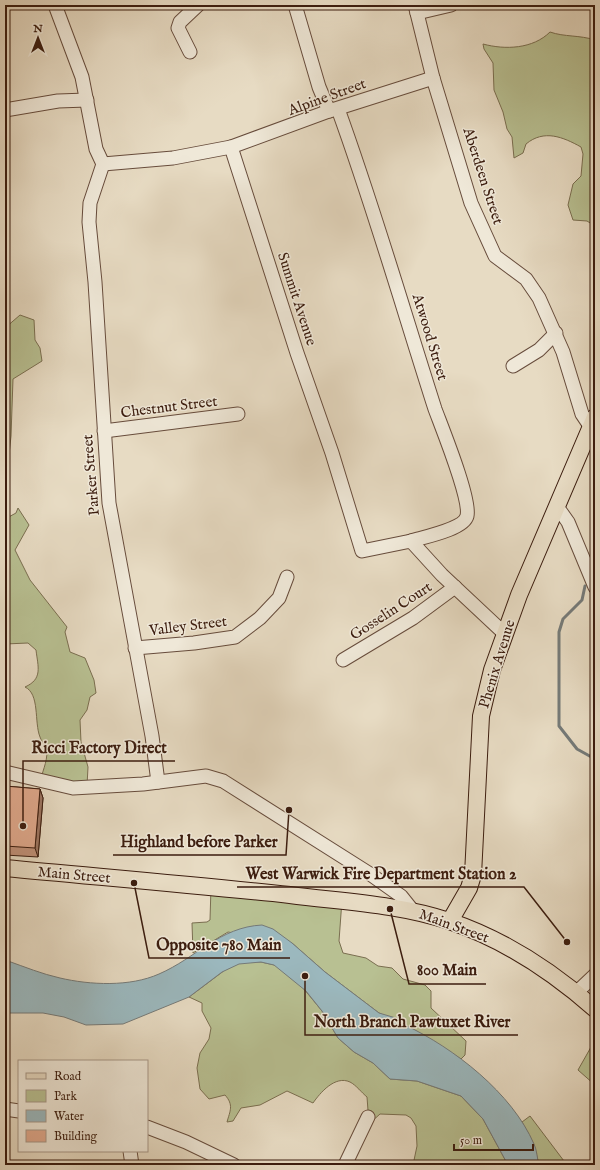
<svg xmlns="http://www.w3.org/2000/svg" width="600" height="1170" font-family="'IM FELL English',serif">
<rect width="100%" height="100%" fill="#e7dbc3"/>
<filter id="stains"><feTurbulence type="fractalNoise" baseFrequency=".005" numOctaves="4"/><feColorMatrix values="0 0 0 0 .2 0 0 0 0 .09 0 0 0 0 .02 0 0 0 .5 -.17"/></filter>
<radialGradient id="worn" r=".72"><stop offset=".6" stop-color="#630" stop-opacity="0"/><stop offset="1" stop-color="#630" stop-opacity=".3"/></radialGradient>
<g fill="#b8c092" stroke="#7a6e50">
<path d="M550,32c14,5 30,3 45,8v186l-8,-5 -14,-1 -5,-15 5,-21 8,-8 2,-22 -2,-7c-18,-10 -37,-18 -55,-3l-3,9 -9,5 -2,-21 -5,-8 -4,-17 -9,-22 -1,-27 -9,-14 -1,-5c22,6 50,5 67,-12z"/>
<path d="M20,315l14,5 1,20 5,8 2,13 -29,18 -2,57 -4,38 -2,-1v-145z"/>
<path d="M18,508l11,17 -14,25 15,30 37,47 -2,5 5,20 15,6 9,22 2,13 -6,4 -3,13 -7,10 1,22 7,25 -1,19 -46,-8c2,-8 8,-21 5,-30 -1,-4 -5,-7 -6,-11 -6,-15 0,-43 -15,-50 18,-8 13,-20 11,-37l-8,-7 -23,1v-125l11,-6z"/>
<path d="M211,887l131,13 -3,41 4,12 23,5 12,8 14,2 11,11 22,6 6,6v17l35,33 -1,14 -4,4 -48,-30 -34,-16 -54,-41 -33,-29 -64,-11 -35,21 -1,-30 15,-1 3,-2z"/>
<path d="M241,962h20l18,4 20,17 23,28 16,27 16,14 19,11 17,16 27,2 44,15 22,23 25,46h-95l4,-19 -1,-20 -5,-8 -5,-3 -26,-1 -11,10 -2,-27c-5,-4 -11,-12 -17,-15 -15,-7 -30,11 -37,21l-26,-12 -27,14 -19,3 -8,13 -6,1c3,-11 7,-17 -2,-27l-16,4 -9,-10 -3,-21 3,-15 9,-14 2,-11 -9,-17v-8l-13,-6 36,-27z"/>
<path d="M595,1040v45l-17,-15z"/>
<path d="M530,1116l37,49h-28l-5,-20 -12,-23z"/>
</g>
<path fill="#9bb8be" stroke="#757a78" d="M262,925l11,4 19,14 33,29 54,41 27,8 -1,4c49,23 107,68 129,119 3,6 3,14 5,21h-31l-25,-46 -22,-23 -44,-15 -27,-2 -17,-16 -19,-11 -16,-14 -16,-27 -16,-20 -32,-26 -13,-3 -22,2 -17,8 -33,25 -66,27 -37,1 -22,-8 -21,-4h-38v-56l3,4c17,6 34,13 52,17 30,7 70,9 99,-4 37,-16 61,-47 103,-49z"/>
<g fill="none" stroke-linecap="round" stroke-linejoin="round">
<path stroke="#757a78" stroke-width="3" d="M585,586l-3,14 -19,19 -4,13v94l18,23 18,10"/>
<g stroke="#674c3c" stroke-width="15">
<g id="minor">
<path d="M55,5l27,72 14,72 7,15"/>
<path d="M295,5l24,82 10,24"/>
<path d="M415,5l18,73 38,125 24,53 31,23 13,19 24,54 19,62 8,12"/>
<path d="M417,13l34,-8"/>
<path d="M190,52l-12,-24 2,-6 18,-17"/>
<path d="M338,109c36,99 65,200 97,300 7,19 36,90 32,107 -3,13 -43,21 -56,25"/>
<path d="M5,110l53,-9 29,-1"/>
<path d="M231,147l66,206 35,100 30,98 49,-10 31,34 63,59"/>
<path d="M103,164l-13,39 -1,19 6,60 14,221 43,233 6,46"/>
<path d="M103,164l70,-6 58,-11 98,-36 104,-33"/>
<path d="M513,366l26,-16 17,-17"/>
<path d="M104,431l134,-17"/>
<path d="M558,508l10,14 27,65"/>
<path d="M135,648l59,-5 41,-6 25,-19 19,-20 8,-21"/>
<path d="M343,660l70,-42 42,-31"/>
<path d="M5,772l68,16 70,-4 63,-8 17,5 147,93 31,22 12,15"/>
<path d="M577,992l18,-17"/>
<path d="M5,1109l14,2"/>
<path d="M147,1127l39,15 48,23"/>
<path d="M130,1151l2,14"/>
<path d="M345,1165l23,-48"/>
</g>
</g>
<g stroke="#3c1d0f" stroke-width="18">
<g id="major">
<path d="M5,868c95,9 190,17 285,27 54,7 108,9 159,26 54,18 104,51 146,88"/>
<path d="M450,921l19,-33 4,-13 8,-159 11,-46 27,-75 76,-178"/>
</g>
</g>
<use href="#minor" stroke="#efe8d8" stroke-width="13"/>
<use href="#major" stroke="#e7dbc3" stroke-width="16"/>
</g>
<path fill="#c2927a" stroke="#3c1d0f" d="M5,786l35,3 3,9 -5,59 -33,-2z"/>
<path fill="#9e7763" stroke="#3c1d0f" d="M40,789l3,9 -5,59 -3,-9z"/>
<path fill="#e1aa8e" stroke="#3c1d0f" d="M5,786l35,3 -5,59 -30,-2z"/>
<g text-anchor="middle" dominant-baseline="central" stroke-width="3" stroke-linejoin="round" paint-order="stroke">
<g font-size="15" fill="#3c1d0f" stroke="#efe8d8">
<text transform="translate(327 97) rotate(-20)">Alpine Street</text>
<text transform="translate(483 176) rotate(72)">Aberdeen Street</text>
<text transform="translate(297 299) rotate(72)">Summit Avenue</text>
<text transform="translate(430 337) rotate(73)">Atwood Street</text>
<text transform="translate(169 407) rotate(-7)">Chestnut Street</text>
<text transform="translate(91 475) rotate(-95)">Parker Street</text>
<text transform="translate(391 611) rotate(-33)">Gosselin Court</text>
<text transform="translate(188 626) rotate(-7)">Valley Street</text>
<text transform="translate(497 664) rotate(-73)">Phenix Avenue</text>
<text transform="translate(74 875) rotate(5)">Main Street</text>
<text transform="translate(454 926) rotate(20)">Main Street</text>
</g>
</g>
<path fill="none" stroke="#3c1d0f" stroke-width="1.5" d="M23 826L23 761H175M289 810L286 855H113M567 942L524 887H237M134 883L149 958H290M390 909L409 984H486M305 976L305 1035H518"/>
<g fill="#3c1d0f" stroke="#efe8d8" stroke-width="1.5">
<circle cx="23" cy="826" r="4"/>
<circle cx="289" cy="810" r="4"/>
<circle cx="567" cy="942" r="4"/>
<circle cx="134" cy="883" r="4"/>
<circle cx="390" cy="909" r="4"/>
<circle cx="305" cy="976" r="4"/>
</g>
<g font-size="16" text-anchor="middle" font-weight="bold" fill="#3c1d0f" stroke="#efe8d8" stroke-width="3" stroke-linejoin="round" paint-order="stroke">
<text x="99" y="753">Ricci Factory Direct</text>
<text x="199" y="847">Highland before Parker</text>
<text x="381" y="879">West Warwick Fire Department Station 2</text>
<text x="219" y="950">Opposite 780 Main</text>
<text x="447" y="975">800 Main</text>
<text x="412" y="1027">North Branch Pawtuxet River</text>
</g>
<rect width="600" height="1170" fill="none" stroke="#e7dbc3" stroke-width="20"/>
<rect x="6" y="6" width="588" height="1158" fill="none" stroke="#3c1d0f" stroke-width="2"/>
<rect x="10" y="10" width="580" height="1150" fill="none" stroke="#3c1d0f"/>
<rect x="18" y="1060" width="130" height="92" fill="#efe8d8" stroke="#a79788"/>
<rect x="26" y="1073" width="20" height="6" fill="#e7dbc3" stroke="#a79788"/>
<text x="54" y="1080" font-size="12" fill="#3c1d0f">Road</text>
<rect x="26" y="1090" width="20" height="12" fill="#b8c092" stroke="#a79788"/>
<text x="54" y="1100" font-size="12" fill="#3c1d0f">Park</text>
<rect x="26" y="1110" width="20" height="12" fill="#9bb8be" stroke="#a79788"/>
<text x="54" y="1120" font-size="12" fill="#3c1d0f">Water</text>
<rect x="26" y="1130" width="20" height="12" fill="#e1aa8e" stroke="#a79788"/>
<text x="54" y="1140" font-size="12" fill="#3c1d0f">Building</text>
<g transform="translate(38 38)" stroke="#efe8d8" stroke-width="3" paint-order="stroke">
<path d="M0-3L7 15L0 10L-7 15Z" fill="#3c1d0f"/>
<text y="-6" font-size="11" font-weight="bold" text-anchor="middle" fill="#3c1d0f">N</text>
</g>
<path d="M454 1144v6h79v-6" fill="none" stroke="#3c1d0f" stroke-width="2"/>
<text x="460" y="1144" font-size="12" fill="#3c1d0f" stroke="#efe8d8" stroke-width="3" paint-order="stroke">50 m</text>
<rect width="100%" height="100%" filter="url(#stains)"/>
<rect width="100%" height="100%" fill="url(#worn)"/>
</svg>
